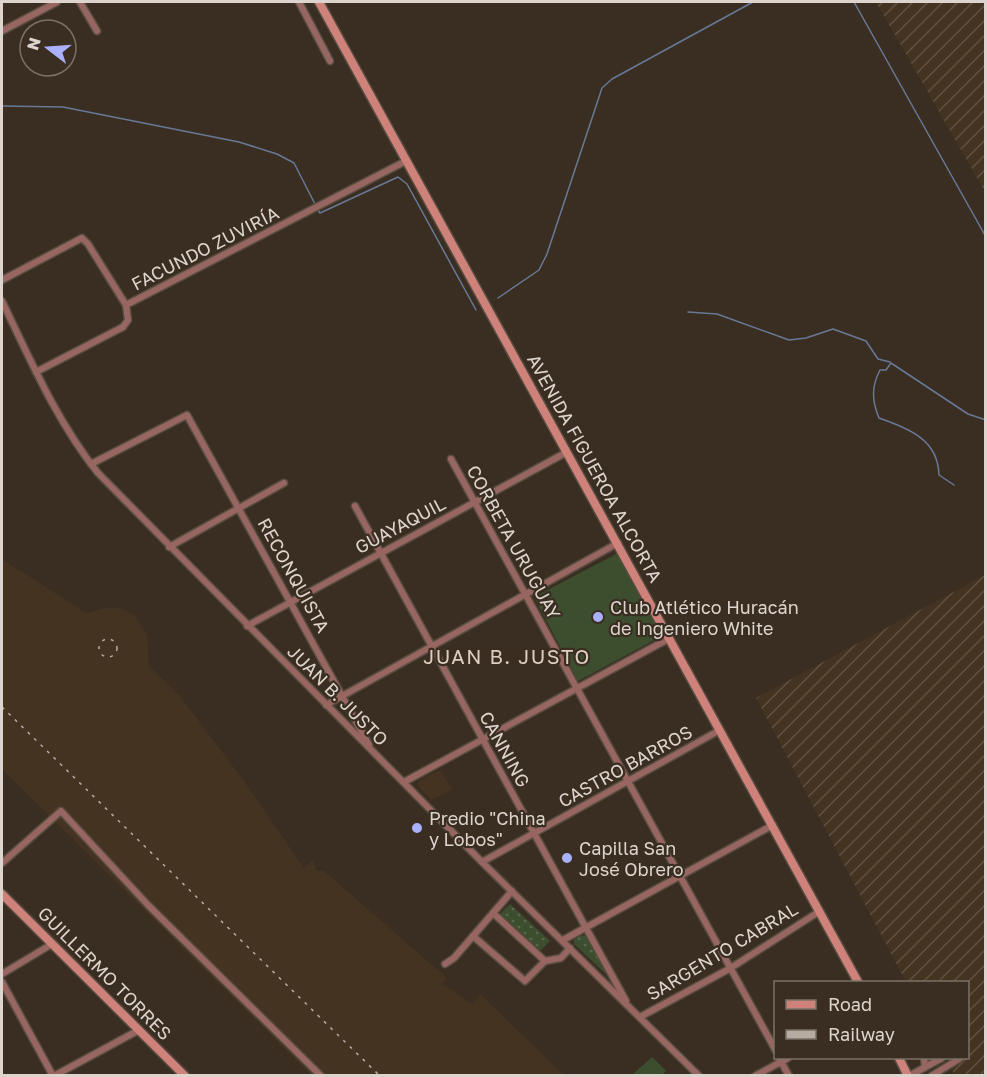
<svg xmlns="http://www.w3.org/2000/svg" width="987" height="1077" font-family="'Golos Text',sans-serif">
<defs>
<pattern id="industrial-furrows" width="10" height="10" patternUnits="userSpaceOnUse" patternTransform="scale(1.5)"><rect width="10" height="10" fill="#443321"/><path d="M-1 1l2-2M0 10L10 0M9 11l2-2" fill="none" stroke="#5f5040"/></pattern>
<pattern id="green-dots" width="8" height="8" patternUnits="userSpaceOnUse" patternTransform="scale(1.5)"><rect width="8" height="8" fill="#3d4e2e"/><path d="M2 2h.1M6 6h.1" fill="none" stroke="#59674b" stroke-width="1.8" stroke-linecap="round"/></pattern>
</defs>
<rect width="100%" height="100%" fill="#3a2e22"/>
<g fill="#443321">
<path d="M2,559l84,54 26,-6 11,2 13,8 11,18 2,31 31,30 64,85 60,87 9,-8 3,11h8l123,107 -5,6 30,20 9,-9 83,80h-253l-309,-306z"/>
<path d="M440,770l12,19 -20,11 -14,-14v-5z"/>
</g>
<g fill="url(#industrial-furrows)">
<path d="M876,2h109v190z"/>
<path d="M985,575v500h-30l-9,-17h22v-76h-62l-150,-284z"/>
</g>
<g fill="url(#green-dots)">
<path d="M510,904l40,37 -10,10 -40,-37z"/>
<path d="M580,935l6,1 21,39 -33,-31v-5z"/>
</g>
<g fill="#3d4e2e">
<path d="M618,553l44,83 -84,45 -44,-84z"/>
<path d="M652,1057l14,14 -4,4h-30z"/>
</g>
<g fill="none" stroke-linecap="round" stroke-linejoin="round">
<g stroke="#677996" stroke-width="1.5">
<path d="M854,2l132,235"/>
<path d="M2,106l61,1 176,35 38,12 17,9 22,43"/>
<path d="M318,210l2,3 78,-36 9,7 69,126"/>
<path d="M498,298l41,-28 8,-16 55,-166 10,-9 141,-77"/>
<path d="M688,312l29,2 72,26 17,-2 27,-9 33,12 12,18 12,3"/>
<path d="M954,485l-15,-10c-1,-36 -30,-46 -60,-57 -7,-17 -8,-31 1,-48h6l5,-7 77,51 18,6"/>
</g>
<g stroke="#574c41" stroke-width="9">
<g id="street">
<path d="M80,2l17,29"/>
<path d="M299,2l31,59"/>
<path d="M2,31l55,-29"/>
<path d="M2,280l80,-42 6,6 38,61"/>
<path d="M2,301c28,58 55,121 96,172l384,389 217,214"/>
<path d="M36,372l87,-45 5,-7 -2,-15 280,-144"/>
<path d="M451,459l325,592"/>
<path d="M91,464l96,-49 182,330"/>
<path d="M355,506l271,495"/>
<path d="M169,547l115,-64"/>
<path d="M247,626l320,-174"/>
<path d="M326,705l292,-162"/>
<path d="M404,782l266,-144"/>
<path d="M482,862l238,-132"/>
<path d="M2,863l59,-52 87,94 173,171"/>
<path d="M493,913l52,48"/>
<path d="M473,936l52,45 20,-20 16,-3 9,-10"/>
<path d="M563,940l210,-115"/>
<path d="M445,964l9,-6 58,-67"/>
<path d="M2,974l50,-30"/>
<path d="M2,982l51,94"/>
<path d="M640,1017l89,-48 91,-58"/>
<path d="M779,1058l10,18"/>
<path d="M924,1058l1,9"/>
<path d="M54,1076l85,-46"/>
<path d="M755,1076l33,-18"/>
<path d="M909,1076l33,-18"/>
<path d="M931,1076l28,-17"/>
</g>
</g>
<g stroke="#574c41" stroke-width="11">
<g id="secondary">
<path d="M319,2l539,980"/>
<path d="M2,894l183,182"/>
<path d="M899,1058l9,18"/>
</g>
</g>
<use href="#street" stroke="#976660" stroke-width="6"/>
<use href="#secondary" stroke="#cf827a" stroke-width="8"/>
<g stroke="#b5ada4" stroke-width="1.5" stroke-dasharray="3 6" stroke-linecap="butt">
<circle cx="108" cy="648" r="9"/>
<path d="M2,707l378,369"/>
</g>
</g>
<g fill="#a9b0fc" stroke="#3a2e22" stroke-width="2">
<circle cx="598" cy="617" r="6"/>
<circle cx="417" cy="828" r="6"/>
<circle cx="567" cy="858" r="6"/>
</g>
<g text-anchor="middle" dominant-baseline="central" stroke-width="4.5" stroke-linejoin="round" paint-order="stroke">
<g font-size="18" fill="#ddd5cd" stroke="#3a2e22">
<text transform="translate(205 248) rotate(-27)">FACUNDO ZUVIRÍA</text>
<text transform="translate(595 468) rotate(61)">AVENIDA FIGUEROA ALCORTA</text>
<text transform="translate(400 525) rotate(-28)">GUAYAQUIL</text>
<text transform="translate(514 542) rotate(61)">CORBETA URUGUAY</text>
<text transform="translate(294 575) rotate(61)">RECONQUISTA</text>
<text transform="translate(338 695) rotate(45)">JUAN B. JUSTO</text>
<text transform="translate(505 749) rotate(61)">CANNING</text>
<text transform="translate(625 766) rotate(-29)">CASTRO BARROS</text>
<text transform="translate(722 951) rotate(-31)">SARGENTO CABRAL</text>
<text transform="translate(105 973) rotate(45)">GUILLERMO TORRES</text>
</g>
<g font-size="18" fill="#ddd5cd" stroke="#3a2e22" text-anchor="start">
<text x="610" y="607">Club Atlético Huracán<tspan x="610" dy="21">de Ingeniero White</tspan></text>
<text x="429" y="818">Predio "China<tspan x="429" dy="21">y Lobos"</tspan></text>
<text x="579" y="848">Capilla San<tspan x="579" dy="21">José Obrero</tspan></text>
</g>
<g font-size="20" letter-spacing="1.5" fill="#decfbf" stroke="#3a2e22">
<text x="507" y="656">JUAN B. JUSTO</text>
</g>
</g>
<rect width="987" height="1077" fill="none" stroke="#ddd5cd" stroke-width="6"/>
<rect x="774" y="981" width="195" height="78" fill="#3a2e22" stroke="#7b7166" stroke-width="1.5"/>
<rect x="786" y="1000" width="30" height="9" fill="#cf827a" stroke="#7b7166" stroke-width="1.5"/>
<text x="828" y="1011" font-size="18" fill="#ddd5cd">Road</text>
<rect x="786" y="1030" width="30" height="9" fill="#b5ada4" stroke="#7b7166" stroke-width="1.5"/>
<text x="828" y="1041" font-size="18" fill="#ddd5cd">Railway</text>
<g transform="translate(48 48) rotate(287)"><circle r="28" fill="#3a2e22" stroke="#7b7166" stroke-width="1.5"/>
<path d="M0-4.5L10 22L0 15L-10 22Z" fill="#a9b0fc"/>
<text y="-9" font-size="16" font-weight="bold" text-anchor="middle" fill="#ddd5cd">N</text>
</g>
</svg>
